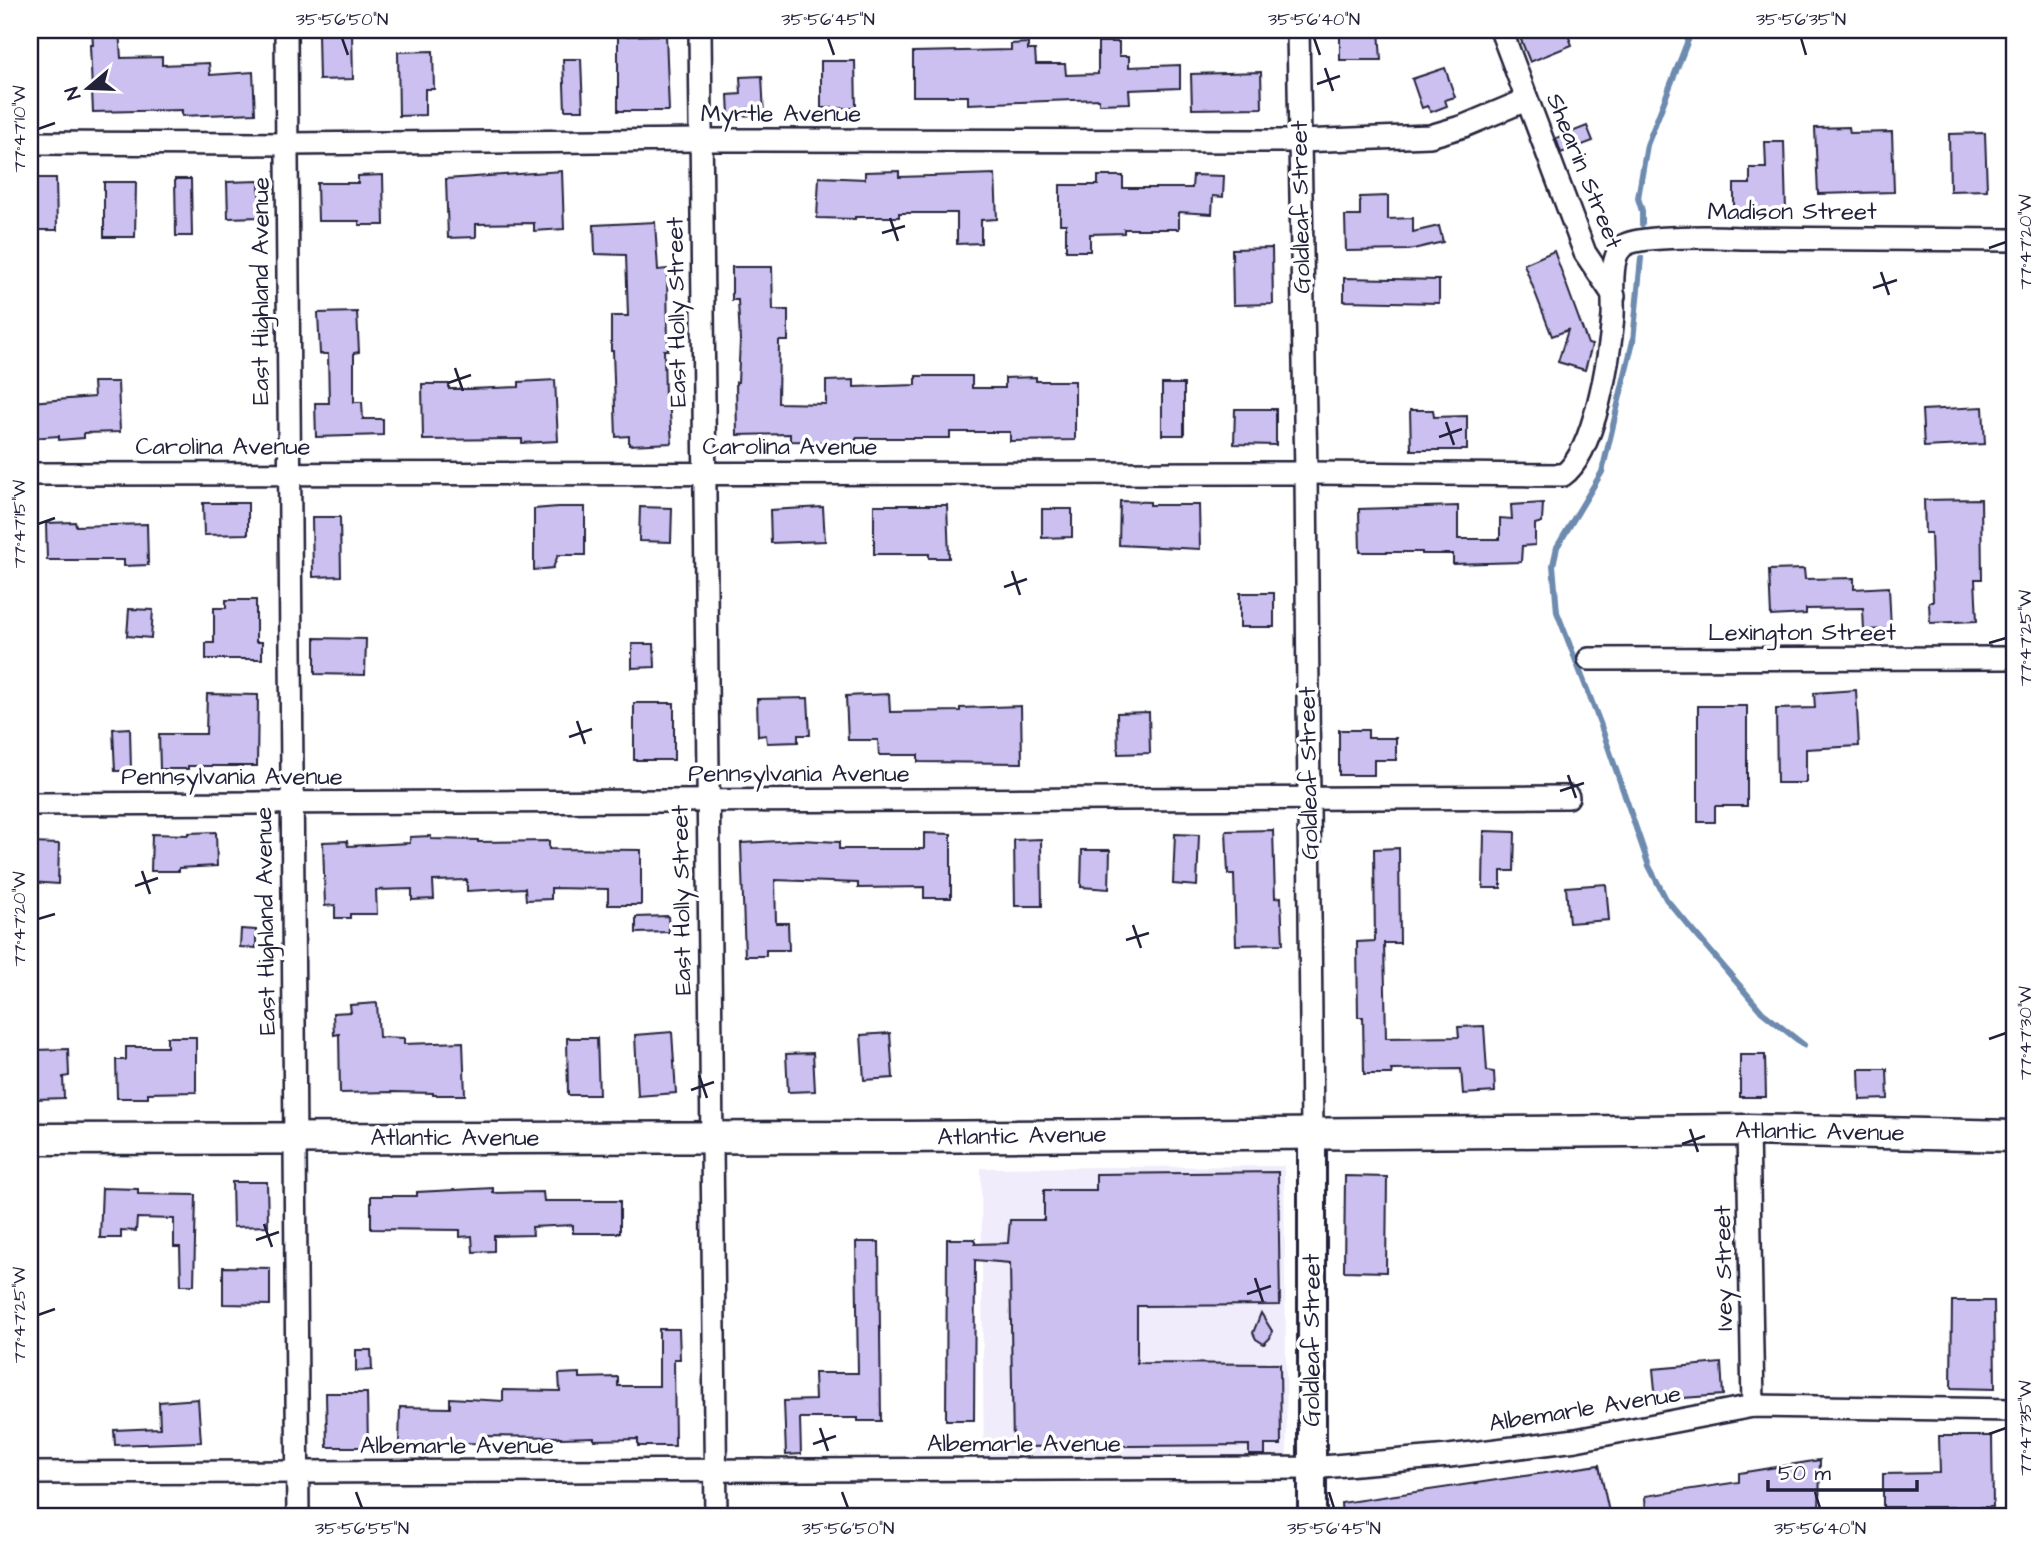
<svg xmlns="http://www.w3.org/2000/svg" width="2044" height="1547" font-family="'Architects Daughter',sans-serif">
<rect width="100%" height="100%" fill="#fff"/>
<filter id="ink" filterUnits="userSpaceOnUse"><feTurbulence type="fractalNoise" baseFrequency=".0143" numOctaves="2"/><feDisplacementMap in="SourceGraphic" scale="14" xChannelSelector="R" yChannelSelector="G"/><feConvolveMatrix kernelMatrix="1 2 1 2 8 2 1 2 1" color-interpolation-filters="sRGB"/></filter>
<g filter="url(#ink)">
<path fill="#f0ecfb" d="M1284,1166l3,292 -303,2 -3,-292z"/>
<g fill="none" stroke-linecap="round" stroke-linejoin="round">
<g stroke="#6d8aaf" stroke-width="6">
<path d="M1642,224v-13l-4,-13 9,-53 45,-115"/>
<path d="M1641,258l-8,83 -31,131 -45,75 -4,18 4,47 43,111 49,143 17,33 96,113 42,33"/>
</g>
</g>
<g fill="#ccc0f1" stroke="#22223b" stroke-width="2">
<path d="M92,30h27l2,28 41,-1v8l47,-2 1,12 43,-3 2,41 -73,3v-6l-89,2 -3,-67h3z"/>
<path d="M1340,30h39l2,30h-41z"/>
<path d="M1517,30h49l6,15 -42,17z"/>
<path d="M352,32l1,47 -34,1 -1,-47z"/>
<path d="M666,35l3,76h-51v-75z"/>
<path d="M1098,42h21v14h10v11l51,-2v23l-51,2 1,13 -31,1v-5l-131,5v-8h-55v-44l98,-2v-6l17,-1v7h7l1,14h29l1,11 32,-1z"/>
<path d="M433,51l1,38h-9v26l-26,1 -1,-64z"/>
<path d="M563,59h18l2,51h-18z"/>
<path d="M821,61h34l1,47h-35z"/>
<path d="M1445,68l10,29 -10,3 2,6 -16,6 -4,-6 -5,2 -10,-29z"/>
<path d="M1261,72l1,36 -70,1 -1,-35z"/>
<path d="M762,76l2,39 -35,1 -1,-21 13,-1 -1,-17z"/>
<path d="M1587,126l6,15 -32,12 -5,-15z"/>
<path d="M1849,127l1,6 42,-1 2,60 -76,2 -3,-66z"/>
<path d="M1985,133l2,57 -37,1 -1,-57z"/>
<path d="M1765,142h19l2,69 -52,1v-28h16v-16h16z"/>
<path d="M562,171l2,58 -30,2v-8l-58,1v13l-28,1 -2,-59z"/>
<path d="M899,171v6l96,-3 2,45 -16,1v23l-24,1v-31h-58v4h-44v2l-38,-1 2,-41 46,2v-7z"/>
<path d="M383,175l1,50h-25v-4h-41l-1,-38h41v-7z"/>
<path d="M1193,175l31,1 -1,21 -10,-1 -1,18 -33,-2v17h-55v4l-34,1v17h-24v-27h-6v-39h38v-9h25v12h69z"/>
<path d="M30,178h26l1,52h-27z"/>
<path d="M175,179h16l1,57h-16z"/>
<path d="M259,181l1,36 -32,1 -1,-36z"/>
<path d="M104,182h32l-1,55h-31z"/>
<path d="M1388,196v23l25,-1v14l26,-6 4,16 -34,8 -63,1 -1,-35h15v-19z"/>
<path d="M655,222l3,48 9,-1 1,81h-4l1,47h4l3,46 -43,2v-9l-13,1 -3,-86h-2v-35h17l-2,-61 -31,-1 -1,-29z"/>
<path d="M1272,248l1,56 -40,1 -1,-56z"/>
<path d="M1554,251l34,93 4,1 -7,25 -27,-8 10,-32 -16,6 -28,-72z"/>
<path d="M732,267h40l1,43h15v31h-9l-1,62 48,1v-23l28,-1v7l62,-2v-9h56v12h33v-10l31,-1v4h39v59l-65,1v-9h-60v6h-94v3l-28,1 -38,-1v-7l-53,1 -1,-53h2l2,-41 -2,-41h-6z"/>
<path d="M1344,278l95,2v23l-95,-2z"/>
<path d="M357,312l2,40 -5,1v49h8l1,17h20v16l-67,2 -1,-34h14l-1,-49h-8l-2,-41z"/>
<path d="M555,380l3,61 -36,2v-4l-99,1 -1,-56h27v5h21l49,-2v-5z"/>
<path d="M93,382h25l2,50 -36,1v5l-25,2v-4l-29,2v-36l64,-5z"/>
<rect x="1162" y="384" width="22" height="51"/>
<path d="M1983,407l2,37 -61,3 -2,-37z"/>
<path d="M1235,409h41v36l-42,-1z"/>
<path d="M1410,410h23l1,7 33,-1v34h-56z"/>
<path d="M1981,499l1,80h-7l2,42 -47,2 -1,-21h4l-2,-69h-6l-1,-33z"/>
<path d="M1120,501l30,1v3h49l1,44 -81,-4z"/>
<path d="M203,503h45v31l-44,1z"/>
<path d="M1543,503l-1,19 -7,2v21l-13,1 -1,16 -68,2v-10h-31v-2h-62l-1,-43 99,-3v33h42v-21l12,1 -1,-14z"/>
<path d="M874,505h73l2,53h-20v-4h-55z"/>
<path d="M558,507h27v48h-27l-5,13 -19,2v-61z"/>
<path d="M640,507l32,1 -1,34 -32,-1z"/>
<path d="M823,507l2,34 -54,2 -1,-33z"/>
<path d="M1042,509h30v28l-30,1z"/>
<path d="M312,517h28l1,59 -28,1z"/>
<path d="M75,522l1,4 71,-2 1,41 -24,1v-6h-77l-1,-37z"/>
<path d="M1804,569l1,10 49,-1v11l35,-2 2,42 -27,1 -1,-22 -57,1v5l-35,2 -2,-46z"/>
<rect x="1240" y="593" width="34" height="34"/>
<path d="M226,600h30v42h6v17h-56v-16h8v-35h12z"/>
<path d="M129,609l24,1 -2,28 -24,-2z"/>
<path d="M315,638l51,1 -1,36 -50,-1z"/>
<path d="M632,644h22l1,23 -23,1z"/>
<path d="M1856,690l3,56 -53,3v34h-29l-1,-74 39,-1 -1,-15z"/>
<path d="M207,694l51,1 -1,71h-69v3h-28l-1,-35h47z"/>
<path d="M889,694l1,18 70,-1v-3l61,-2 1,57 -104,-1v-7h-39l-1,-15h-30l-2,-44z"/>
<path d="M808,698l2,37h-12v7l-31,1 -1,-8 -8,1 -1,-37z"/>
<rect x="634" y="703" width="40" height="57"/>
<path d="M1698,706h49v100h-32v16h-17z"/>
<path d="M1149,712l1,41 -32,1 -1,-41z"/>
<path d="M130,728l1,43h-16l-2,-42z"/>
<path d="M1339,730h29v8h28v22h-22v15h-35z"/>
<path d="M1273,830l2,68 6,-1 2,47 -47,1 -2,-71h-6l-2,-43z"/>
<path d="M1484,831l31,1 -1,39h-13v17h-18z"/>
<path d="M216,832l1,34 -38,2v3h-28l1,-37 36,1v-2z"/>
<path d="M924,833l27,1v64h-27v-11l-66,1v-5l-83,-3 1,43h12l1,27h-23v6h-21l-4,-113 59,-3 39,2v7h85z"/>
<path d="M1175,834l24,1 -2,51 -24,-2z"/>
<path d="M431,836v3l47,1v2l71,-1v8l92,1v55h-33v-16l-57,-1v11l-25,1 -1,-12 -58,3v-11l-34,1 1,18 -22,1v-11l-36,1 1,24h-27v4h-15v-13l-10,1 -2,-64 24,-1 1,5 62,-3v-6z"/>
<path d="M1041,839l1,67h-27l-1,-66z"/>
<path d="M30,843l29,1 -1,40 -28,-2z"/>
<path d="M1399,848l1,95h-16l2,95 73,-1 -1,-10 26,-1 3,45 7,1 1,20 -32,2 -2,-25 -70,1 1,4h-28l-1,-57h-5l-1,-75 18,-1 -1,-92z"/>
<path d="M1082,850h28l-1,39 -28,-2z"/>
<path d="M1606,884l3,36 -40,3 -3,-36z"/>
<path d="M668,916l1,16 -33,1v-16z"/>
<path d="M241,929l15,1v18l-16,-1z"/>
<path d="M377,1003l2,34 25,1v6l59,-2 2,53h-32v-2l-39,-1 -54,1 -1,-59 -5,1 -1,-22 18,-1 -1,-7z"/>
<path d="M672,1032l4,61 -38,3 -3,-61z"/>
<path d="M890,1033l3,45 -29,2 -3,-45z"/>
<path d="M167,1037h29v55l-48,1v5h-31l-1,-38h10v-13h41z"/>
<path d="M567,1038h30l2,57h-31z"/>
<path d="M68,1049l1,27 -6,1 1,21 -28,1 -1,-49z"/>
<path d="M813,1053l2,38 -27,1 -2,-38z"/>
<path d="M1740,1055h25l1,42h-26z"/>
<path d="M1859,1069h28l1,30 -28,1z"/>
<path d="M1278,1172l2,133 -143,1v57l143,1 1,81h-16v10h-16v-10l-236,2 -3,-184 -35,-3 -1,160h-28l1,-181h28v5l33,-1 2,-23h34v-30h52v-16z"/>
<path d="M1345,1176l42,1 -1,95 -42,-1z"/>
<path d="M232,1182h35l1,44 -35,1z"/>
<path d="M102,1188l36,1v5l58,1 -2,90h-13l-1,-38h-6v-28l-37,-1 -1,13 -15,-1v8h-21z"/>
<path d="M493,1188v5l50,-1 1,9h76v32h-47v-8l-41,2 1,8 -39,1v15l-21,1 -1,-16 -12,1v-7l-89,-1v-33h46v-4z"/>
<path d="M856,1242h23l2,179h-23v-3h-58l1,36 -15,1 -2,-54 31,-1 -1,-27h44z"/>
<path d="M223,1267l47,1v37l-47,-1z"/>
<path d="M1952,1301h42l1,88 -44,-1z"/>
<path d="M1261,1313l11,18 -2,7 -6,6 -8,-5 -3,-6z"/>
<path d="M659,1329h20l1,30h-6l1,87h-37v-7l-44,1v-3l-33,1v-1l-76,-1v8l-52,-3v3h-34l1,-37 50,1v-10l53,3v-11l57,1 -1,-17 21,-1v5l38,-1v9h41z"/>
<path d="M356,1350h15l1,20 -16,1z"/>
<path d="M1721,1363l2,32 -67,5 -3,-31z"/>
<path d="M326,1393h41l1,54h-41z"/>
<path d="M198,1399l3,43 -86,3 -1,-15 46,-2 -1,-26z"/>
<path d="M1939,1436h53l1,71h-110v-33l57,-1z"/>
<path d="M1820,1460l-1,57h-173l-1,-21 94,-14v-9z"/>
<path d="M1599,1465l11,52h-268l-1,-14z"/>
</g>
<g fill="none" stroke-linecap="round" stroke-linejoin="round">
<g stroke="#22223b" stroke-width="26">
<g id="minor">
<path d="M286,30l12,1487"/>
<path d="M700,30l16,1487"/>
<path d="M1298,30l8,443 6,660"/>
<path d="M1501,30l84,223 29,43"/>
<path d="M30,143l256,1 415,-4 599,1 130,-5 34,-10 62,-26"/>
<path d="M30,474l1276,-1 257,2c32,-22 47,-121 50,-159 1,-19 -3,-41 3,-59 1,-4 5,-10 9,-12 16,-10 95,-8 117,-7 91,0 182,1 272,2"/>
<path d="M1589,659l425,-1"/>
<path d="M30,804l1538,-7"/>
<path d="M1748,1130l5,276"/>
<path d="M30,1473l1281,-5 138,-12 127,-16 177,-34 261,4"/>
</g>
</g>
<g stroke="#22223b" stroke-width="32">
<path id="tertiary" d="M1312,1133v384"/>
</g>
<g stroke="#22223b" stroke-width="35">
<path id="secondary" d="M30,1139l870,-2 848,-7 266,6"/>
</g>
<use href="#minor" stroke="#fff" stroke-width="21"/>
<use href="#tertiary" stroke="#fff" stroke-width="26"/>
<use href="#secondary" stroke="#fff" stroke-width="30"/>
</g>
</g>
<path fill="none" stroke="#22223b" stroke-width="2.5" d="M342,38l6,17M828,38l6,17M1314,38l6,17M1801,38l5,17M1325,68l8,23M1317,84l23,-8M38,129l17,-6M890,218l8,23M882,233l23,-7M1989,248l17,-6M1881,272l8,23M1873,288l24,-8M455,368l8,23M448,383l23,-8M1446,422l8,23M1439,437l23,-8M38,524l17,-6M1012,571l8,24M1004,587l23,-8M1989,643l17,-5M577,721l8,23M569,737l23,-8M1568,775l8,23M1560,791l24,-8M142,871l8,23M135,886l23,-8M38,919l17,-5M1133,925l8,23M1126,940l23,-7M1989,1039l17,-6M699,1075l8,23M691,1090l23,-8M1690,1129l8,23M1682,1144l23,-8M264,1224l8,23M256,1240l23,-8M1255,1278l8,24M1247,1294l24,-8M38,1315l17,-6M820,1428l8,23M1989,1434l17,-6M813,1444l23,-8M356,1492l6,16M842,1492l6,16M1329,1492l5,16M1815,1492l5,16"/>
<g text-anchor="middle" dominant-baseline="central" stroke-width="7" stroke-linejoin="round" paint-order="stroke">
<g font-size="24" fill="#22223b" stroke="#fff">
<text x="781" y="114">Myrtle Avenue</text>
<text transform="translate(1584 171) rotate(68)">Shearin Street</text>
<text transform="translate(1301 207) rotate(-91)">Goldleaf Street</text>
<text x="1792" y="212">Madison Street</text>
<text transform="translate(261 291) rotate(-90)">East Highland Avenue</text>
<text transform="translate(677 312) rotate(-91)">East Holly Street</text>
<text x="223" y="447">Carolina Avenue</text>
<text x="790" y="447">Carolina Avenue</text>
<text x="1802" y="633">Lexington Street</text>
<text transform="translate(1309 773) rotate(-91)">Goldleaf Street</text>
<text x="799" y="774">Pennsylvania Avenue</text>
<text x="232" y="777">Pennsylvania Avenue</text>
<text transform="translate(682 900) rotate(-91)">East Holly Street</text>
<text transform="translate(266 921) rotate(-91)">East Highland Avenue</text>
<text transform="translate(1820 1132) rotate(1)">Atlantic Avenue</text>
<text transform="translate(1022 1136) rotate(-1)">Atlantic Avenue</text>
<text x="455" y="1138">Atlantic Avenue</text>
<text transform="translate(1724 1268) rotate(-91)">Ivey Street</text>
<text transform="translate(1312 1340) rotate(-90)">Goldleaf Street</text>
<text transform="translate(1585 1409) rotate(-9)">Albemarle Avenue</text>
<text x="1024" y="1444">Albemarle Avenue</text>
<text x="457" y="1446">Albemarle Avenue</text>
</g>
</g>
<rect width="2044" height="1547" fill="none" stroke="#fff" stroke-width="77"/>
<g transform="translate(88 88) rotate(251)" stroke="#ffffff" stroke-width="5" paint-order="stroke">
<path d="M0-5L12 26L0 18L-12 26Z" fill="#22223b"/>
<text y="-10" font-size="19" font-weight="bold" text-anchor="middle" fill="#22223b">N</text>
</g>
<path d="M1768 1480v10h149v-10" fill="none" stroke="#22223b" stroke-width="3.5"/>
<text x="1778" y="1480" font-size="21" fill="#22223b" stroke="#ffffff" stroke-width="5" paint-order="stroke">50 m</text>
<rect x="38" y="38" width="1968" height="1470" fill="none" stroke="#22223b" stroke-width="2.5"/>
<g font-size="18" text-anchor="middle" fill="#22223b">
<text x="342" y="25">35°56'50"N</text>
<text x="828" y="25">35°56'45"N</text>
<text x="1314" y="25">35°56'40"N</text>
<text x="1801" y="25">35°56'35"N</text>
<text transform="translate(19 129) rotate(-90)" y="6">77°47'10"W</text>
<text transform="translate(2025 242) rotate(-90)" y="6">77°47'20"W</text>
<text transform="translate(19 524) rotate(-90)" y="6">77°47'15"W</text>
<text transform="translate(2025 638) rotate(-90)" y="6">77°47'25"W</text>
<text transform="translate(19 919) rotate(-90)" y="6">77°47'20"W</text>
<text transform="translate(2025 1033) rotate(-90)" y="6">77°47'30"W</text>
<text transform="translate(19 1315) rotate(-90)" y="6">77°47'25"W</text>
<text transform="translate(2025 1428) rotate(-90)" y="6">77°47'35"W</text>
<text x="362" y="1534">35°56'55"N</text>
<text x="848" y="1534">35°56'50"N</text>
<text x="1334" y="1534">35°56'45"N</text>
<text x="1820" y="1534">35°56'40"N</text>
</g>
</svg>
